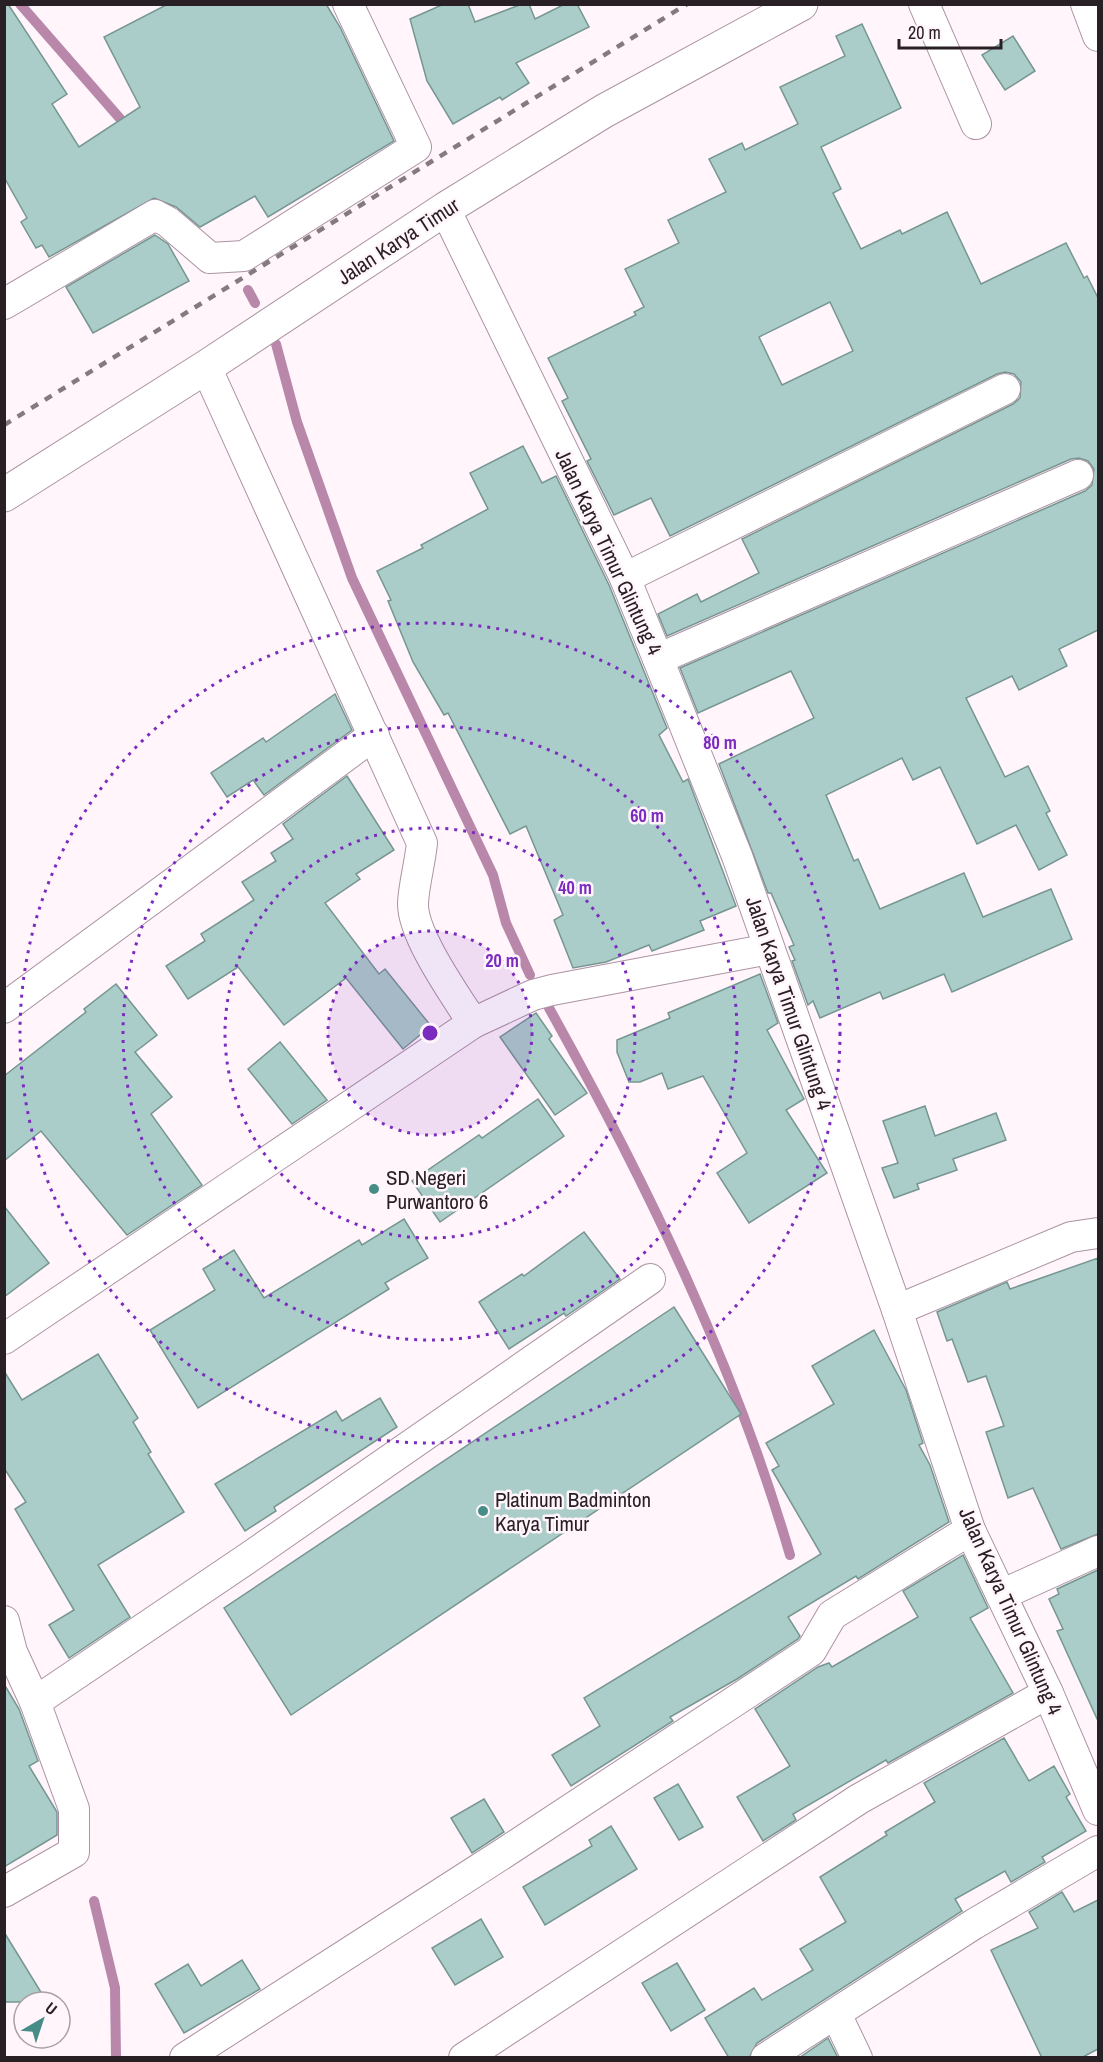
<svg xmlns="http://www.w3.org/2000/svg" width="1103" height="2062" font-family="'Archivo Narrow',sans-serif">
<rect width="100%" height="100%" fill="#fff5fb"/>
<g fill="none" stroke-linecap="round" stroke-linejoin="round">
<g stroke="#b887a9" stroke-width="10">
<path d="M20,4l110,126"/>
<path d="M248,290l7,13"/>
<path d="M276,344l21,78 55,156 141,297 13,48 24,52"/>
<path d="M549,1008c97,174 185,355 241,547"/>
<path d="M94,1901l21,87 1,70"/>
</g>
</g>
<g fill="#abcdc9" stroke="#769692" stroke-width="1.5" fill-rule="evenodd">
<path d="M4,4h4l59,90 -15,10 27,43 61,-40 -36,-70 64,-33h158l14,23 54,114 -126,76 -13,-21 -55,31 -24,-20 -22,-9 -105,59 -7,-12 -6,3 -15,-26 6,-4 -23,-41z"/>
<path d="M444,4h24l7,18 47,-18h7l6,15 30,-15h12l12,23 -73,36 13,20 -27,17 -2,-3 -47,27 -26,-43 -17,-62z"/>
<path d="M862,24l39,84 -80,39 20,42 -8,4 28,56 39,-19 2,4 45,-22 34,72 85,-41 18,35 3,-2 11,22v332l-39,19 8,17 -48,24 -7,-14 -46,22 39,79 23,-11 22,45 -4,2 21,42 -28,15 -23,-45 -39,19 -37,-77 -27,13 -11,-22 -76,37 28,66 4,-2 22,50 84,-36 19,44 68,-28 21,50 -120,53 -8,-18 -61,25 -3,-7 -60,26 -7,-17 -5,4 -16,-44 3,-1 -6,-13 5,-2 -23,-52h-3l-49,-129 95,-46 -23,-47 -93,42 -18,-45 405,-177 7,-6 2,-16 -6,-8 -9,-3 -8,1 -404,177 -9,-22 39,-20 4,8 58,-29 -17,-34 271,-135 7,-6 1,-16 -7,-8 -9,-2 -8,2 -327,162 -19,-38 -37,17 -27,-54 4,-2 -29,-58 6,-3 -20,-40 88,-43 -2,-3 10,-5 -19,-38 54,-26 -11,-23 58,-28 -17,-33 33,-16 3,7 53,-26 -18,-37 65,-31 -9,-20zM830,302l23,49 -71,34 -23,-48z"/>
<path d="M1013,36l22,35 -30,19 -23,-35z"/>
<path d="M155,235l13,9 21,37 -96,52 -27,-46z"/>
<path d="M523,446l19,37 14,-7 53,109 58,143 -8,7 24,47 5,-3 48,127 -36,15 4,9 -52,21 -3,-6 -43,17 -33,6 -19,-48 9,-5 -37,-89 -16,8 -62,-121 -4,2 -31,-53 -25,-61 3,-1 -14,-29 46,-23 -2,-3 67,-36 -18,-36z"/>
<path d="M335,694l17,36 -88,65 -11,-15 -26,17 -16,-24 52,-35 3,4z"/>
<path d="M347,776l47,74 -38,24 4,5 -35,24 54,71 6,-5 46,57 -28,23 -57,-71 -62,47 -46,-58 -50,32 -22,-33 39,-25 -4,-7 53,-34 -12,-18 34,-21 -5,-8 22,-14 -10,-15z"/>
<path d="M760,974l18,49 -11,7 37,69 -18,11 41,63 -78,50 -32,-50 30,-20 -44,-77 -35,13 -6,-16 -22,9h-11l-12,-30v-12l53,-22 -2,-5z"/>
<path d="M116,984l41,51 -22,17 37,45 -21,17 51,71 -75,50 -86,-104 -37,30v-85l82,-64 -2,-3z"/>
<path d="M536,1013l16,23 -3,3 38,54 -32,22 -55,-78z"/>
<path d="M280,1042l47,58 -35,24 -44,-55z"/>
<path d="M538,1099l26,37 -124,86 -28,-41 67,-46 3,3z"/>
<path d="M925,1106l10,30 61,-23 10,27 -53,19 4,11 -40,14 2,5 -25,9 -12,-30 16,-5 -15,-42z"/>
<path d="M4,1206l45,57 -45,34z"/>
<path d="M404,1219l24,39 -43,25 4,6 -191,119 -48,-78 65,-40 -12,-21 31,-19 30,48 95,-58 3,5z"/>
<path d="M584,1232l36,47 -54,37 -2,-3 -55,36 -30,-47 43,-28 2,2z"/>
<path d="M1098,1258v276l-37,15 -28,-61 -25,10 -22,-66 18,-6 -18,-50 -18,6 -16,-43 -5,2 -10,-29 70,-30 3,7z"/>
<path d="M674,1307l67,107 -450,301 -67,-107z"/>
<path d="M874,1330l32,60 17,53 -4,2 11,20 19,57 -91,57 -2,-3 -68,41 12,19 -2,3 -61,40 -67,38 3,4 -102,65 -19,-31 48,-29 -16,-28 237,-144 -49,-84 7,-4 -13,-23 68,-39 -22,-38z"/>
<path d="M98,1354l40,64 -5,4 18,30 -3,2 36,58 -86,53 32,52 -61,41 -20,-33 25,-15 -59,-101 11,-7 -22,-34v-97l18,29z"/>
<path d="M380,1398l17,29 -123,80 2,4 -31,20 -30,-47 121,-73 6,10z"/>
<path d="M963,1555l25,53 -18,10 43,75 -125,70 -2,-3 -93,54 3,6 -33,21 -26,-44 53,-31 -35,-57 63,-42 11,-4 3,4 86,-50 -15,-26z"/>
<path d="M1098,1570v151l-41,-90 6,-2 -14,-30 10,-5 -2,-5z"/>
<path d="M4,1684l15,25 19,52 -9,5 28,46v23l-53,32z"/>
<path d="M1004,1738l25,43 25,-15 16,28 -4,3 20,34 -44,26 3,5 -34,20 -6,-11 -50,28 7,12 -205,132 -8,15h-20l-24,-40 49,-30 8,12 51,-30 -13,-21 46,-27 -26,-45 67,-42 -2,-3 50,-30 -11,-19z"/>
<path d="M678,1784l25,43 -24,13 -25,-42z"/>
<path d="M484,1799l20,33 -32,21 -21,-35z"/>
<path d="M611,1826l26,43 -92,56 -22,-38 69,-41 -3,-6z"/>
<path d="M1062,1892l12,20 24,-12v149l-17,9h-39l-51,-108 47,-22 -9,-16z"/>
<path d="M481,1919l22,38 -48,28 -23,-37z"/>
<path d="M4,1932l43,70h-43z"/>
<path d="M242,1960l18,29 -76,44 -29,-49 33,-20 13,22z"/>
<path d="M677,1963l28,47 -34,21 -29,-48z"/>
<path d="M828,2038l10,20h-39z"/>
</g>
<g fill="none" stroke-linecap="round" stroke-linejoin="round">
<g stroke="#ab93a3" stroke-width="32">
<g id="minor">
<path d="M924,4l52,120"/>
<path d="M1086,4l12,32"/>
<path d="M445,209l180,369 33,81 79,197 160,454 73,220 78,163 50,117"/>
<path d="M4,304l151,-89 13,7 42,36 34,-2 172,-109 -68,-143"/>
<path d="M206,367l216,476c-2,20 -8,41 -9,60 -1,32 43,93 60,120l60,-28 19,-5 217,-41"/>
<path d="M625,578l380,-189"/>
<path d="M658,659l420,-184"/>
<path d="M4,1008l370,-273"/>
<path d="M897,1310l174,-73 27,-4"/>
<path d="M4,1339l469,-316"/>
<path d="M1001,1595l97,-44"/>
<path d="M4,1621l8,31 23,50 39,107v43l-70,40"/>
<path d="M35,1702l213,-144 402,-279"/>
<path d="M836,2014l21,44"/>
<path d="M185,2058l322,-207 304,-200 21,-36 138,-85"/>
<path d="M464,2058l395,-259 189,-106"/>
<path d="M766,2058l208,-134 124,-73"/>
</g>
</g>
<g stroke="#ab93a3" stroke-width="35">
<path id="tertiary" d="M4,495l202,-128 239,-158 159,-98 197,-107"/>
</g>
<use href="#minor" stroke="#fff" stroke-width="30"/>
<use href="#tertiary" stroke="#fff" stroke-width="33"/>
<path stroke="#847a80" stroke-width="4.5" stroke-dasharray="8 8" stroke-linecap="butt" d="M4,425l683,-421"/>
</g>
<circle cx="430" cy="1033" r="102" fill="#7b2cbf" fill-opacity=".12"/>
<g fill="none" stroke="#7b2cbf" stroke-width="3" stroke-dasharray="3 6">
<circle cx="430" cy="1033" r="102"/>
<circle cx="430" cy="1033" r="205"/>
<circle cx="430" cy="1033" r="307"/>
<circle cx="430" cy="1033" r="410"/>
</g>
<g fill="#478d87" stroke="#fff5fb" stroke-width="2">
<circle cx="374" cy="1189" r="6"/>
<circle cx="483" cy="1511" r="6"/>
</g>
<g text-anchor="middle" dominant-baseline="central" stroke-width="5" stroke-linejoin="round" paint-order="stroke">
<g font-size="21" fill="#292026" stroke="#fff5fb">
<text transform="translate(398 241) rotate(-33)">Jalan Karya Timur</text>
<text transform="translate(609 552) rotate(65)">Jalan Karya Timur Glintung 4</text>
<text transform="translate(789 1003) rotate(71)">Jalan Karya Timur Glintung 4</text>
<text transform="translate(1011 1611) rotate(66)">Jalan Karya Timur Glintung 4</text>
</g>
<g font-size="21" fill="#292026" stroke="#fff5fb" text-anchor="start">
<text x="386" y="1177">SD Negeri<tspan x="386" dy="24">Purwantoro 6</tspan></text>
<text x="495" y="1499">Platinum Badminton<tspan x="495" dy="24">Karya Timur</tspan></text>
</g>
</g>
<circle cx="430" cy="1033" r="9" fill="#7b2cbf" stroke="#fff5fb" stroke-width="3"/>
<g font-size="18" text-anchor="middle" font-weight="bold" fill="#7b2cbf" stroke="#fff5fb" stroke-width="5" stroke-linejoin="round" paint-order="stroke">
<text x="720" y="749">80 m</text>
<text x="647" y="822">60 m</text>
<text x="575" y="894">40 m</text>
<text x="502" y="967">20 m</text>
</g>
<rect width="1103" height="2062" fill="none" stroke="#292026" stroke-width="12"/>
<g transform="translate(42 2020) rotate(39)"><circle r="28" fill="#fff5fb" stroke="#a9a0a6" stroke-width="1.5"/>
<path d="M0-4.5L10 22L0 15L-10 22Z" fill="#478d87"/>
<text y="-9" font-size="16" font-weight="bold" text-anchor="middle" fill="#292026">U</text>
</g>
<path d="M899 39v9h102v-9" fill="none" stroke="#292026" stroke-width="3"/>
<text x="908" y="39" font-size="18" fill="#292026" stroke="#fff5fb" stroke-width="4.5" paint-order="stroke">20 m</text>
</svg>
